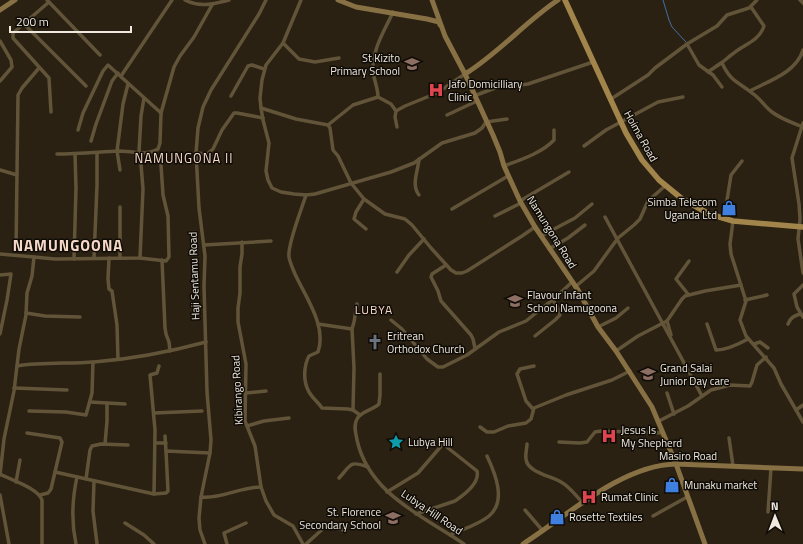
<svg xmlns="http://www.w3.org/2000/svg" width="803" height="544" font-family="'Titillium Web',sans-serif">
<rect width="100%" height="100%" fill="#2a2112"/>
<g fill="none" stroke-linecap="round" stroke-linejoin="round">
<path stroke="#4370a6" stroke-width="1" d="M663,0l6,20 3,7 14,15"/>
<g stroke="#625439" stroke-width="3.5">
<path d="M47,0l53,55"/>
<path d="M185,0c15,8 28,4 44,0"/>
<path d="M301,0l-18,43 -17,22 -4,15 -2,18 1,10 2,12 6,23 -3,28 2,9 4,8 9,4 13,2 12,1 9,-1 76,-22 23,-9 28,-20 33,-10 7,-5 4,-6 21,-3"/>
<path d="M800,0l3,3"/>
<path d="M49,2l-36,31v5l36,40 2,34"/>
<path d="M24,24l62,62"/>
<path d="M0,41l11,19 1,7 -12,14"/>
<path d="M283,43l16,16 16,3 24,-4"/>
<path d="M687,44l30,-18 10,-11 22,-7 8,-8"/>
<path d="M722,63c9,19 15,18 30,30 8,5 13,14 20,19 9,7 21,11 31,15"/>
<path d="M708,72c4,-3 9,-6 13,-9 5,-3 8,-7 13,-10 11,-9 25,-12 30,-27l-13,-19"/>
<path d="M121,76l51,-76"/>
<path d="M750,91c18,-10 46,-18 53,-41"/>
<path d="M231,96l17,-30 4,-1 12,4"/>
<path d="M474,96l26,-10h12l16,-2 65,-22"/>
<path d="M378,97l13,7 5,7"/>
<path d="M611,99l37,-24 7,-7 32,-24 12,21 14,10 9,12"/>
<path d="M261,108l35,11 32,6 2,3 3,22 5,6 13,27 13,16 21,15 20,5 7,6 19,23 20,22 5,3h6l5,-2 55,-35 13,-9"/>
<path d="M447,115l30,-14"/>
<path d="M803,123l-11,35 7,46 1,15 -2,20 5,34"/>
<path d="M328,125l25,-20 25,-8c0,-9 -4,-17 -5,-25 -1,-23 11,-40 20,-60"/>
<path d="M397,127l-2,-10 1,-6 9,-5 32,-13 28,-19"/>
<path d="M78,130l5,-17 20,-42 5,-6 53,48"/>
<path d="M91,141l5,-17 16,-43 6,-8"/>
<path d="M584,146l22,-16 52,-28 25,-5"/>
<path d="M139,152l2,-36 3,-18"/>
<path d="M196,153l11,1 6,-5 9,-19 12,-17h3l26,5"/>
<path d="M57,154c21,0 41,-2 62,-3 12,0 29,5 39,-2l2,-6 1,-30 13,-46 6,-11 14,-19 18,-32"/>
<path d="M504,166c16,-6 38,-13 50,-26v-10"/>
<path d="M0,170l17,5"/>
<path d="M120,170l-3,-19 6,-47 5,-20"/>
<path d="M306,195c-4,13 -19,50 -17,62 1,6 4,12 6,17 11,24 32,52 23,78l-9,4c-5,9 -6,24 -1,34 3,7 10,12 14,18l26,1 5,1 7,5"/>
<path d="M419,195c-8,-10 -1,-24 0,-36"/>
<path d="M364,199l-8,13 -2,7 12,10"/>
<path d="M520,201l49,-29"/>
<path d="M120,207v51"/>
<path d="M452,209l56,-33"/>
<path d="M495,216l26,-13"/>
<path d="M605,217l97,179"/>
<path d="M724,219l7,-44 11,-14"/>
<path d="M733,221l-3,23 1,10 15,47 -6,19 6,16 28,32 7,16 22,38"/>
<path d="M541,236l34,-18 17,-14"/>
<path d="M242,242v12l-2,13v26l-2,15v14l8,42 -1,57 10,25 6,41 5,14 8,14 19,11 10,18"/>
<path d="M204,245l67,-4"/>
<path d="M549,249l19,-11 17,-13"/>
<path d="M16,250l2,-155 4,-7 17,-20"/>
<path d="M0,254l34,3"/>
<path d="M94,258l3,-73v-32"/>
<path d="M109,258l-1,21 1,10 3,2 5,34 1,34"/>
<path d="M140,258l26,3 3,-4 -1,-41 -5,-21 -2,-30"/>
<path d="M74,259l2,-71 -1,-34"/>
<path d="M162,260l3,68 1,6 3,8 1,9"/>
<path d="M446,265l-14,9 -1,3 7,14 3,10 30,34 2,4 2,9"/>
<path d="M397,272l12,-17 15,-16"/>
<path d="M0,275l11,-1 -4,26 -7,34"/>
<path d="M803,285l-9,9 3,13 6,10"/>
<path d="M575,287l19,-16 24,-33 16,-13 6,-6 8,-18 17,-15"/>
<path d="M688,294l-12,-15 13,-18"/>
<path d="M745,300l22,-5"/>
<path d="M26,313l19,3 35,1"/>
<path d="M391,320l11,9 25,30 11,8h5l24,-12 32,-23 27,-11 30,-24 16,-15"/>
<path d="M667,321l4,14"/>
<path d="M318,324l34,5"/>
<path d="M707,324l9,26c11,0 23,-6 32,-11"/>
<path d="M788,324c2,-6 6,-8 12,-10"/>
<path d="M598,327l18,-9 12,-10"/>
<path d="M535,336l20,-16 5,-5 -1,-5 -6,-10"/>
<path d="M754,344l6,-2 8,6"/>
<path d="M616,351l22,-15 29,-15 15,-22 3,-3 20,-5 36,-6"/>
<path d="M17,366c25,-4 51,-2 77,-4 38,-3 75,-10 112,-20"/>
<path d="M380,374v21l-1,9c-6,6 -18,7 -22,15 -4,7 -1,14 0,21 12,54 66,76 107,104"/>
<path d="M14,388l53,2"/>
<path d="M246,393l20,-2"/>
<path d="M667,393l7,21"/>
<path d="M90,402l35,2"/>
<path d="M533,409l-7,-8 -9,-27 3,-5 14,-3"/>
<path d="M353,410l1,-42 -2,-39 2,-7 3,-18"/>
<path d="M796,410l7,-5"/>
<path d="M29,411l37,1 20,3 6,-22 1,-31"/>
<path d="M154,413l48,-2"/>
<path d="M659,421l29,-15 23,-16 19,-5 20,1 2,-4 5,-17 9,-8"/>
<path d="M247,426l17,-5 25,-3"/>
<path d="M480,427l7,5h7l14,-6 18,-3 5,-4 3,-11 32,-13 46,-15 18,-9"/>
<path d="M27,433l33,5 2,4 -11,47 -3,4 -8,2"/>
<path d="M165,436l1,15"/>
<path d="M729,438l4,28"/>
<path d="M559,442l21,1 7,-1 8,-10 6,-1 62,2"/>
<path d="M155,443h11"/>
<path d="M105,444l2,-23v-18"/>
<path d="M527,444c0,5 -2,10 -1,15 1,13 25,17 35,23 9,5 15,14 22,21"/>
<path d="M55,472l99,22 12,-1 2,-2 -2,-40 44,2"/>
<path d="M0,474c11,6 38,14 42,26v44"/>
<path d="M0,475l4,-36 10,-48 5,-42 7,-34 1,-22 5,-17 2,-19 21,2 85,-1 3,-69 -3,-37"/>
<path d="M339,478c12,-13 10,-18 29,-11"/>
<path d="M86,479l4,-29 2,-4 9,-2 27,1"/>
<path d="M94,481l-1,30 4,33"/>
<path d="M16,482l4,-22"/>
<path d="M387,492l31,-19 25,-29 34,27c3,12 -13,24 -22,30l-39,13"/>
<path d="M154,494l1,-64 -5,-55 7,-2 2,-7"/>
<path d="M0,495l9,49"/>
<path d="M201,497c21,2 39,-10 60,-10"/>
<path d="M525,510l18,21"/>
<path d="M768,512l3,-44"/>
<path d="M653,516l34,-19"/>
<path d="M125,523l19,12 10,9"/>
<path d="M450,535c13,-6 28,-10 39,-19 18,-15 6,-43 -2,-60"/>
<path d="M76,544c-5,-23 -4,-44 1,-67"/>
<path d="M205,544l-5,-14 -1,-12 2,-21 9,-44 1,-13 -4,-48 -3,-106 1,-30 -6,-48 -3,-55 2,-25 5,-21 8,-17 48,-76 7,-14"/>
<path d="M227,544l-3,-11 22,-10"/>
<path d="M306,544l20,-18 18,4"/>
</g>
<g stroke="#867044" stroke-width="5">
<path d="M338,0l18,7 71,12 12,3 1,3"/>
<path d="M432,0l13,36 20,38 28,61 7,17 4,14 16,35 15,26 43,63 20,37 18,24 36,56 24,57 29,80"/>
<path d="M0,10l15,-10"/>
<path d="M465,74c34,-21 60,-52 93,-74"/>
<path d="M523,544c45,-29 99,-79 153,-80l127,5"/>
</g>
<path stroke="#a2854b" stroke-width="5.5" d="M565,0l61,133 16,27 17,20 22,18 28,16 24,7 70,6"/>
</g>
<defs>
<g id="school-bare" transform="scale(1.2)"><path d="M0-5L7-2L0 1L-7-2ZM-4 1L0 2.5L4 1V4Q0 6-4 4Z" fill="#8d6e63" stroke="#0f0b06" stroke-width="2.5" paint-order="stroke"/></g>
<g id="hospital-bare" transform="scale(1.2)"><path d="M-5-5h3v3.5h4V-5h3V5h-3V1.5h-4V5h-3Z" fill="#e0444e" stroke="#0f0b06" stroke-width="2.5" paint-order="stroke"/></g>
<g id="shop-bare" transform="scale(1.2)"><path d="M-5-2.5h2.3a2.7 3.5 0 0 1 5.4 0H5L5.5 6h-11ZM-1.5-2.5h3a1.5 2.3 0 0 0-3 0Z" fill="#3f7fe0" stroke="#0f0b06" stroke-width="2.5" paint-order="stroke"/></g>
<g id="church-bare" transform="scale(1.2)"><path d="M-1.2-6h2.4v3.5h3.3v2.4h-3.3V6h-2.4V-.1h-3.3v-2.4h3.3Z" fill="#6b7280" stroke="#0f0b06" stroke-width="2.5" paint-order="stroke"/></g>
<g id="sight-bare" transform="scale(1.2)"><path d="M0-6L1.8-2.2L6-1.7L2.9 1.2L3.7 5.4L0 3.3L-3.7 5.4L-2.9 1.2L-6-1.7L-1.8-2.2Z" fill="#0f9aa8" stroke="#0f0b06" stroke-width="2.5" paint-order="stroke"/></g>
</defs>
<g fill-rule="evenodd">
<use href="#school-bare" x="412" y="64"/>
<use href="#hospital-bare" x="436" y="90"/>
<use href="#shop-bare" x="729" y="208"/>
<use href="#school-bare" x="515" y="301"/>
<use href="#church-bare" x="375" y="342"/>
<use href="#school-bare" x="648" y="374"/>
<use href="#hospital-bare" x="609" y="436"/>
<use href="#sight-bare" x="396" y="442"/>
<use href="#shop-bare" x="672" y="485"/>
<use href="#hospital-bare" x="589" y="497"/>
<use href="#shop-bare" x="557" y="517"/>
<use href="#school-bare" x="393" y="518"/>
</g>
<g text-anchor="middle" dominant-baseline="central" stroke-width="3" stroke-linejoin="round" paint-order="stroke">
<g font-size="11" fill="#efe9df" stroke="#0f0b06" text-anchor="start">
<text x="400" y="58" text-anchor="end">St Kizito<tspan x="400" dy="13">Primary School</tspan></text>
<text x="448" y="84">Jafo Domicilliary<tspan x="448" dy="13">Clinic</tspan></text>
<text x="717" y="202" text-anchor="end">Simba Telecom<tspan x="717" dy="13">Uganda Ltd</tspan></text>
<text x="527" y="295">Flavour Infant<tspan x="527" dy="13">School Namugoona</tspan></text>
<text x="387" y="336">Eritrean<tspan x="387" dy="13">Orthodox Church</tspan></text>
<text x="660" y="368">Grand Salai<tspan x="660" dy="13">Junior Day care</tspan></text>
<text x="621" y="430">Jesus Is<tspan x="621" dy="13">My Shepherd</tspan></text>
<text x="408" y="442">Lubya Hill</text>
<text x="684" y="485">Munaku market</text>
<text x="601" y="497">Rumat Clinic</text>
<text x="381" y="512" text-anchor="end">St. Florence<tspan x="381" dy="13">Secondary School</tspan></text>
<text x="569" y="517">Rosette Textiles</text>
</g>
<g font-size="11" fill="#efe9df" stroke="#0f0b06">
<text transform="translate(641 136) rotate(61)">Hoima Road</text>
<text transform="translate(552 232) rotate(58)">Namungona Road</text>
<text transform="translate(194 276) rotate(-92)">Haji Sentamu Road</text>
<text transform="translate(237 390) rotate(-93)">Kibirango Road</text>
<text x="688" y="456">Masiro Road</text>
<text transform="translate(432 512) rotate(34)">Lubya Hill Road</text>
</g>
<g font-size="12" letter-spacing="1" fill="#f7d9c8" stroke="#0f0b06">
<text x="374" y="309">LUBYA</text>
</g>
<g font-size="13" letter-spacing="1" fill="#f7d9c8" stroke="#0f0b06">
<text x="184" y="158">NAMUNGONA II</text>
</g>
<g font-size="15" font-weight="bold" letter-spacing="1" fill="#f7d9c8" stroke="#0f0b06">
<text x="68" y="245">NAMUNGOONA</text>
</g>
</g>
<g transform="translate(775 516) rotate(359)" stroke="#0f0b06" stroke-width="3" paint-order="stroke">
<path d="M0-3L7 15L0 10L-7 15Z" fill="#efe9df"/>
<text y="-6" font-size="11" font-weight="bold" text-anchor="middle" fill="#efe9df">N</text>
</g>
<path d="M10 26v6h121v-6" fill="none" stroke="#efe9df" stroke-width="2"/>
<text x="16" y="26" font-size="12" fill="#efe9df" stroke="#0f0b06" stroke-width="3" paint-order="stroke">200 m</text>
</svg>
